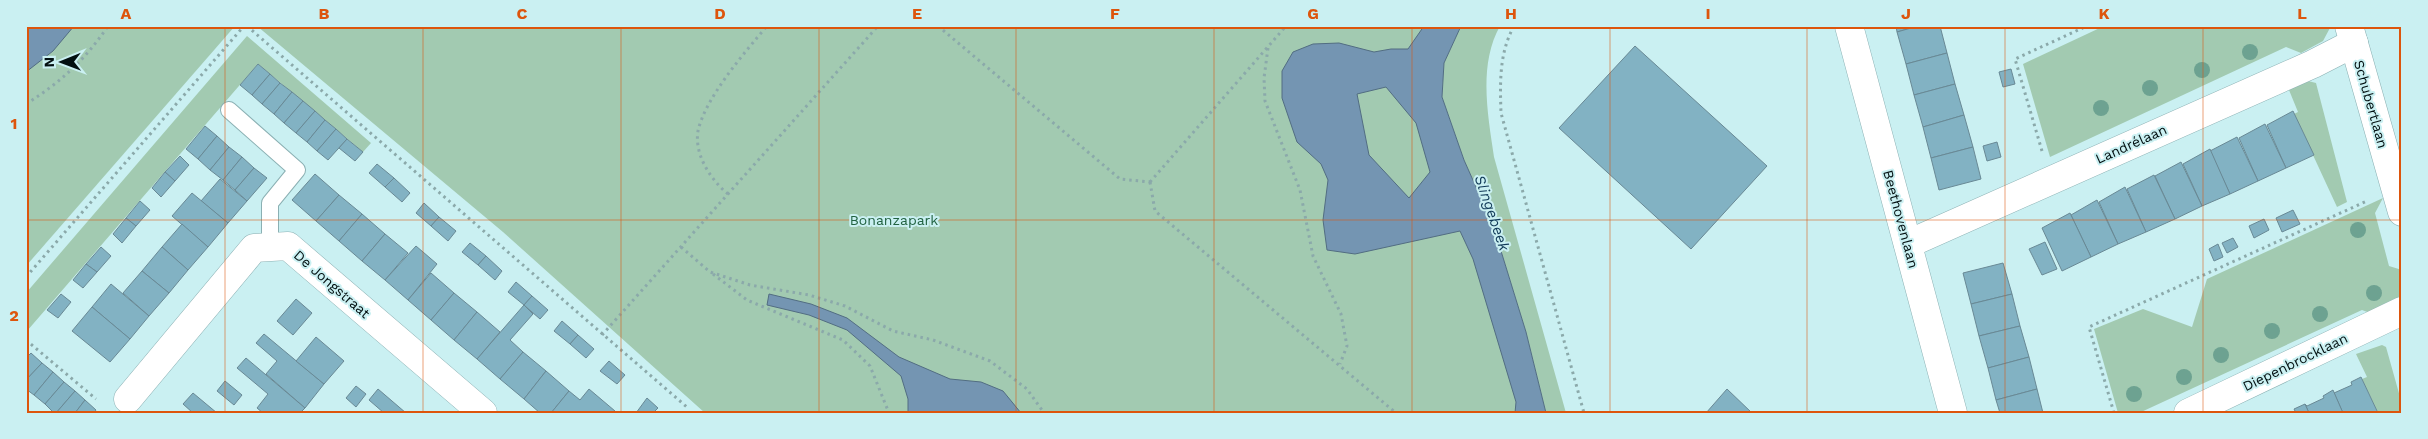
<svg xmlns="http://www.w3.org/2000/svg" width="2428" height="439" font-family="'Work Sans',sans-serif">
<rect width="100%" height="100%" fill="#caf0f2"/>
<g fill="#a2cab1">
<path d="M26,26h209l-209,240z"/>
<path d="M257,26h1188l-13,57 98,330h-825l-202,-181z"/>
<path d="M1461,26h39c-22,39 -12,90 -6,131l72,256h-20l-20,-81 -33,-107 -29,-65 -22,-63 2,-34z"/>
<path d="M2104,26h227l-8,15 -22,12 -15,-6 -236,110 -27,-93z"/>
<path d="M247,36l124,107 -8,9 -105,-88 -231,267 -1,-38z"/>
<path d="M2308,81l8,2 31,119 -10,5 -43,-93 4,-2 -9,-22z"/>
<path d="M2383,198l-8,15 14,53 13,4c0,25 -1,32 -24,46l-16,-6 -223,103h-21l-24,-84 49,-20 49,18 15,-48z"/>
<path d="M2382,345l4,2 16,57v9h-24l-16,-34 5,-2 -11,-23z"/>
</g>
<g fill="#7495b2" stroke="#526d82" fill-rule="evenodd">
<path d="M26,26h48l-21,25 -27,21z"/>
<path d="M1424,26h37l-17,37 -2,34 22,63 29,65 33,107 20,81h-31l1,-11 -43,-143 -13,-28 -105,23 -28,-4 -4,-30 5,-40 -7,-16 -24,-22 -15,-44v-27l11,-19 20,-8 26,-1 35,9 17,-3h17zM1386,87l30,36 14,49 -21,26 -40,-43 -12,-61z"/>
<path d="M769,294l42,10 36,14 52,39 51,22 31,3 22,9 18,22h-113v-14l-7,-23 -54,-46 -38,-15 -42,-10z"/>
</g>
<g fill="#82b2c3" stroke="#698995">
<path d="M1896,26h22l-21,6z"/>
<path d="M1918,26h22l7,27 -41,11 -9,-32z"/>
<path d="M1635,46l132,120 -76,83 -132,-121z"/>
<path d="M1947,53l8,31 -41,11 -8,-31z"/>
<path d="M258,64l12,10 -18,21 -12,-10z"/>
<path d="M2011,69l4,15 -12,3 -4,-15z"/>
<path d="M270,74l10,9 -18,21 -10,-9z"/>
<path d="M280,83l12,9 -18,22 -12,-10z"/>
<path d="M1955,84l9,31 -41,12 -9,-32z"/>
<path d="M292,92l11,9 -19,22 -10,-9z"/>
<path d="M303,101l12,10 -19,22 -12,-10z"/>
<path d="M315,111l10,9 -18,22 -11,-9z"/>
<path d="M2293,111l21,44 -28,13 -19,-43z"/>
<path d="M1964,115l9,32 -42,11 -8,-31z"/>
<path d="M325,120l11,9 -19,22 -10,-9z"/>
<path d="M2265,124l21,44 -28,13 -19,-43z"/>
<path d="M205,126l12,10 -19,23 -12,-10z"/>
<path d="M336,129l11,10 -19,21 -11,-9z"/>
<path d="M217,136l12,11 -19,23 -12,-11z"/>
<path d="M2237,137l21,44 -28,13 -20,-43z"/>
<path d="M347,139l16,13 -8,9 -16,-13z"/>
<path d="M1997,142l4,15 -14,4 -4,-15z"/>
<path d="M229,147l13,10 -19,23 -13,-10z"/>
<path d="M1973,147l8,32 -42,11 -8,-32z"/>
<path d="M2210,149l20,45 -28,12 -19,-42z"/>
<path d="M180,156l9,9 -14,16 -10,-9z"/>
<path d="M242,157l12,11 -19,22 -12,-10z"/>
<path d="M2181,162l21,44 -27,13 -20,-43z"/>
<path d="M377,164l17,14 -9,9 -16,-14z"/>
<path d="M254,168l13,10 -20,23 -12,-11z"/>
<path d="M165,172l10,9 -14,16 -9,-9z"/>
<path d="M315,174l24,21 -23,26 -24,-21z"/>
<path d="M2154,175l21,44 -29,13 -19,-43z"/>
<path d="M394,178l16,15 -8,9 -17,-15z"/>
<path d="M220,179l27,22 -19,22 -27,-22z"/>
<path d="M2125,187l21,45 -28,12 -19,-42z"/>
<path d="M192,193l36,30 -20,24 -36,-31z"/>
<path d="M339,195l23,19 -23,27 -23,-20z"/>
<path d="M2097,200l21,44 -27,13 -20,-42z"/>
<path d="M140,201l10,9 -14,16 -10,-8z"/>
<path d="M424,203l15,14 -8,9 -15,-13z"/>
<path d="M2293,210l7,14 -18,8 -6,-14z"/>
<path d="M2070,213l21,44 -29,14 -20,-43z"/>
<path d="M362,214l23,20 -23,27 -23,-20z"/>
<path d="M439,217l17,14 -8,10 -17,-15z"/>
<path d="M126,218l10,8 -14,17 -9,-9z"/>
<path d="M2264,219l5,11 -15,8 -5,-12z"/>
<path d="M182,224l26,23 -20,23 -26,-23z"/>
<path d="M385,234l23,19 -23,27 -23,-19z"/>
<path d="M2233,238l5,9 -11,6 -5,-10z"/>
<path d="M2045,242l12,27 -15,6 -13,-26z"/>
<path d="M470,243l16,13 -8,9 -16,-13z"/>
<path d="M2218,244l5,13 -9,4 -5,-12z"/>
<path d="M416,246l21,18 -29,36 -23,-20z"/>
<path d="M101,247l10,9 -14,16 -11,-8z"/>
<path d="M162,247l26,23 -19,23 -27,-22z"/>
<path d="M486,256l16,15 -7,9 -17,-15z"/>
<path d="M2003,263l9,31 -41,10 -8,-31z"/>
<path d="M86,264l11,8 -14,16 -10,-8z"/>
<path d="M142,271l27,22 -20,23 -26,-23z"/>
<path d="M431,273l23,20 -23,27 -23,-20z"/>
<path d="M516,282l16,14 -8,9 -16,-13z"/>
<path d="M111,284l38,32 -19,23 -38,-32z"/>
<path d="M454,293l23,19 -23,28 -23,-20z"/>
<path d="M61,294l10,8 -13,16 -11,-8z"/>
<path d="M2012,294l8,32 -41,10 -8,-32z"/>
<path d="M532,296l16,14 -8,9 -16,-14z"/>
<path d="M296,299l16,14 -19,22 -16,-14z"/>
<path d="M524,305l9,9 -23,26 13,12 -23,27 -23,-20z"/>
<path d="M92,307l38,32 -20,23 -38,-31z"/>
<path d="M477,312l23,20 -23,27 -23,-19z"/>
<path d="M562,321l16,14 -8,9 -16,-13z"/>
<path d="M2020,326l9,31 -41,11 -9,-32z"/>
<path d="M264,334l60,50 -19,24 -39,-34 11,-13 -21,-18z"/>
<path d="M578,335l16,14 -8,9 -16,-14z"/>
<path d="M316,337l28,24 -20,23 -28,-23z"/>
<path d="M523,352l23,19 -22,28 -24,-20z"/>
<path d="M31,353l11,10 -16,17v-22z"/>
<path d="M2029,357l8,32 -41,11 -8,-32z"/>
<path d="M246,358l59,50 -5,5h-37l-6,-5 11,-14 -31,-26z"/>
<path d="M609,361l16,14 -8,9 -17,-13z"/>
<path d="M42,363l11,9 -19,23 -8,-6v-9z"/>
<path d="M546,371l23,20 -18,22h-11l-16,-14z"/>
<path d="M53,372l11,10 -19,22 -11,-9z"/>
<path d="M2361,377l17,36h-35l-9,-20 18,-8 -1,-3z"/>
<path d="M225,381l17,14 -8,10 -17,-14z"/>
<path d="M64,382l11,9 -19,22h-2l-9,-9z"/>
<path d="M356,386l10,8 -10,13 -10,-9z"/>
<path d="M378,389l28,24h-22l-15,-13z"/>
<path d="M589,389l26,22 -2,2h-62l18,-22 11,9z"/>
<path d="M1727,389l25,24h-46z"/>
<path d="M2037,389l6,24h-43l-4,-13z"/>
<path d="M2333,390l10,23h-34l-4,-9 2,2 17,-8 -1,-2z"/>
<path d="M75,391l10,9 -10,13h-19z"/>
<path d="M193,393l24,20h-24l-10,-9z"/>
<path d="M647,398l11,10 -5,5h-17z"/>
<path d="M85,400l11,10 -2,3h-19z"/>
<path d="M2305,404l4,9h-17l3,-2 -1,-2z"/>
</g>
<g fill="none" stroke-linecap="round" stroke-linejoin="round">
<g stroke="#8bb0b3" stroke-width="18">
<path id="lane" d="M229,110l68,60 -27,33v44"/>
</g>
<g stroke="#8bb0b3" stroke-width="29">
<g id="street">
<path d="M1849,26l104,387"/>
<path d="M2349,26l53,186"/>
<path d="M1908,244l405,-180 41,-21"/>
<path d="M128,399l126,-151 34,-2 195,167"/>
<path d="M2188,413l214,-102"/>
</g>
</g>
<g stroke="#8ba9aa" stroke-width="3" stroke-dasharray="2.5 4" stroke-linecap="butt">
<path d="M247,26l441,382"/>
<path d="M938,26l182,153 30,3"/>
<path d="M1514,26c-15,27 -14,57 -13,87l83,300"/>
<path d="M1268,48l-4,30 1,23 35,89 13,66 28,58 6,32 -7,18"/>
<path d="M26,104c35,-22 59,-44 82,-78"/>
<path d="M2042,151l-27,-92 72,-33"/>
<path d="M1150,182l5,29 241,202"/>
<path d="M1150,182l136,-156"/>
<path d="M728,194c-17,-14 -34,-39 -30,-63 7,-33 47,-79 69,-105"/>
<path d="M681,247l29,25 40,13 59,10 36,11 48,25 40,9 57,21 37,28 17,24"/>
<path d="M713,274l34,26 96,40 27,26 19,47"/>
<path d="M26,277l218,-251"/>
<path d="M602,335l276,-309"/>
<path d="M26,340l70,59"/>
<path d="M2114,413l-25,-86 278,-126"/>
</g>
<use href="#lane" stroke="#fff" stroke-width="16"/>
<use href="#street" stroke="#fff" stroke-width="28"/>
</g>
<g fill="#6da291">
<circle cx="2250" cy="52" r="8"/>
<circle cx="2202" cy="70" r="8"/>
<circle cx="2150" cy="88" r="8"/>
<circle cx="2101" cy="108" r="8"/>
<circle cx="2358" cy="230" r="8"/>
<circle cx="2374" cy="293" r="8"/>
<circle cx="2320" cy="314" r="8"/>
<circle cx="2272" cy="331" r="8"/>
<circle cx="2221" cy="355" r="8"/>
<circle cx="2184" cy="377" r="8"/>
<circle cx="2134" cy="394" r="8"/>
</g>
<path fill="none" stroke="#dd550c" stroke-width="1" stroke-opacity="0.55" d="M225,26v387M423,26v387M621,26v387M819,26v387M1016,26v387M1214,26v387M1412,26v387M1610,26v387M1807,26v387M2005,26v387M2203,26v387M26,220h2376"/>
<g text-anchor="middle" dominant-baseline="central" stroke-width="4" stroke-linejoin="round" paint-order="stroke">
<g font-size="14" fill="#031011" stroke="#caf0f2">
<text transform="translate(2371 104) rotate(74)">Schubertlaan</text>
<text transform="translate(2131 144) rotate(-24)">Landrélaan</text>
<text transform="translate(1901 219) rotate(75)">Beethovenlaan</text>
<text transform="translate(332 284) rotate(41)">De Jongstraat</text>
<text transform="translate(2295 362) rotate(-26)">Diepenbrocklaan</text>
</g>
<g font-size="14" fill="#216241" stroke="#caf0f2">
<text x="894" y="220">Bonanzapark</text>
</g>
<g font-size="15" font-style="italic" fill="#103957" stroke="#caf0f2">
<text transform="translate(1492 213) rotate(71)">Slingebeek</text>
</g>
</g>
<rect width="2428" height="439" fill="none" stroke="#caf0f2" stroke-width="55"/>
<g transform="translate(62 62) rotate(269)" stroke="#caf0f2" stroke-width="4" paint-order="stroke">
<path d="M0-4L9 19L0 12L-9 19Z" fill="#031011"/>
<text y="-8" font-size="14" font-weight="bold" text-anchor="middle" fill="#031011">N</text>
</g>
<rect x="28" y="28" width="2372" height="384" fill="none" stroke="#dd550c" stroke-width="2"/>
<g font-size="16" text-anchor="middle" font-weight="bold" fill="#dd550c">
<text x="126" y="19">A</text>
<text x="324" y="19">B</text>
<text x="522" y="19">C</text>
<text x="720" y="19">D</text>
<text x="917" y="19">E</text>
<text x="1115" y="19">F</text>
<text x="1313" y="19">G</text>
<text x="1511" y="19">H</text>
<text x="1708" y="19">I</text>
<text x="1906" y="19">J</text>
<text x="2104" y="19">K</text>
<text x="2302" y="19">L</text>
<text x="14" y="129">1</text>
<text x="14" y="321">2</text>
</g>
</svg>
